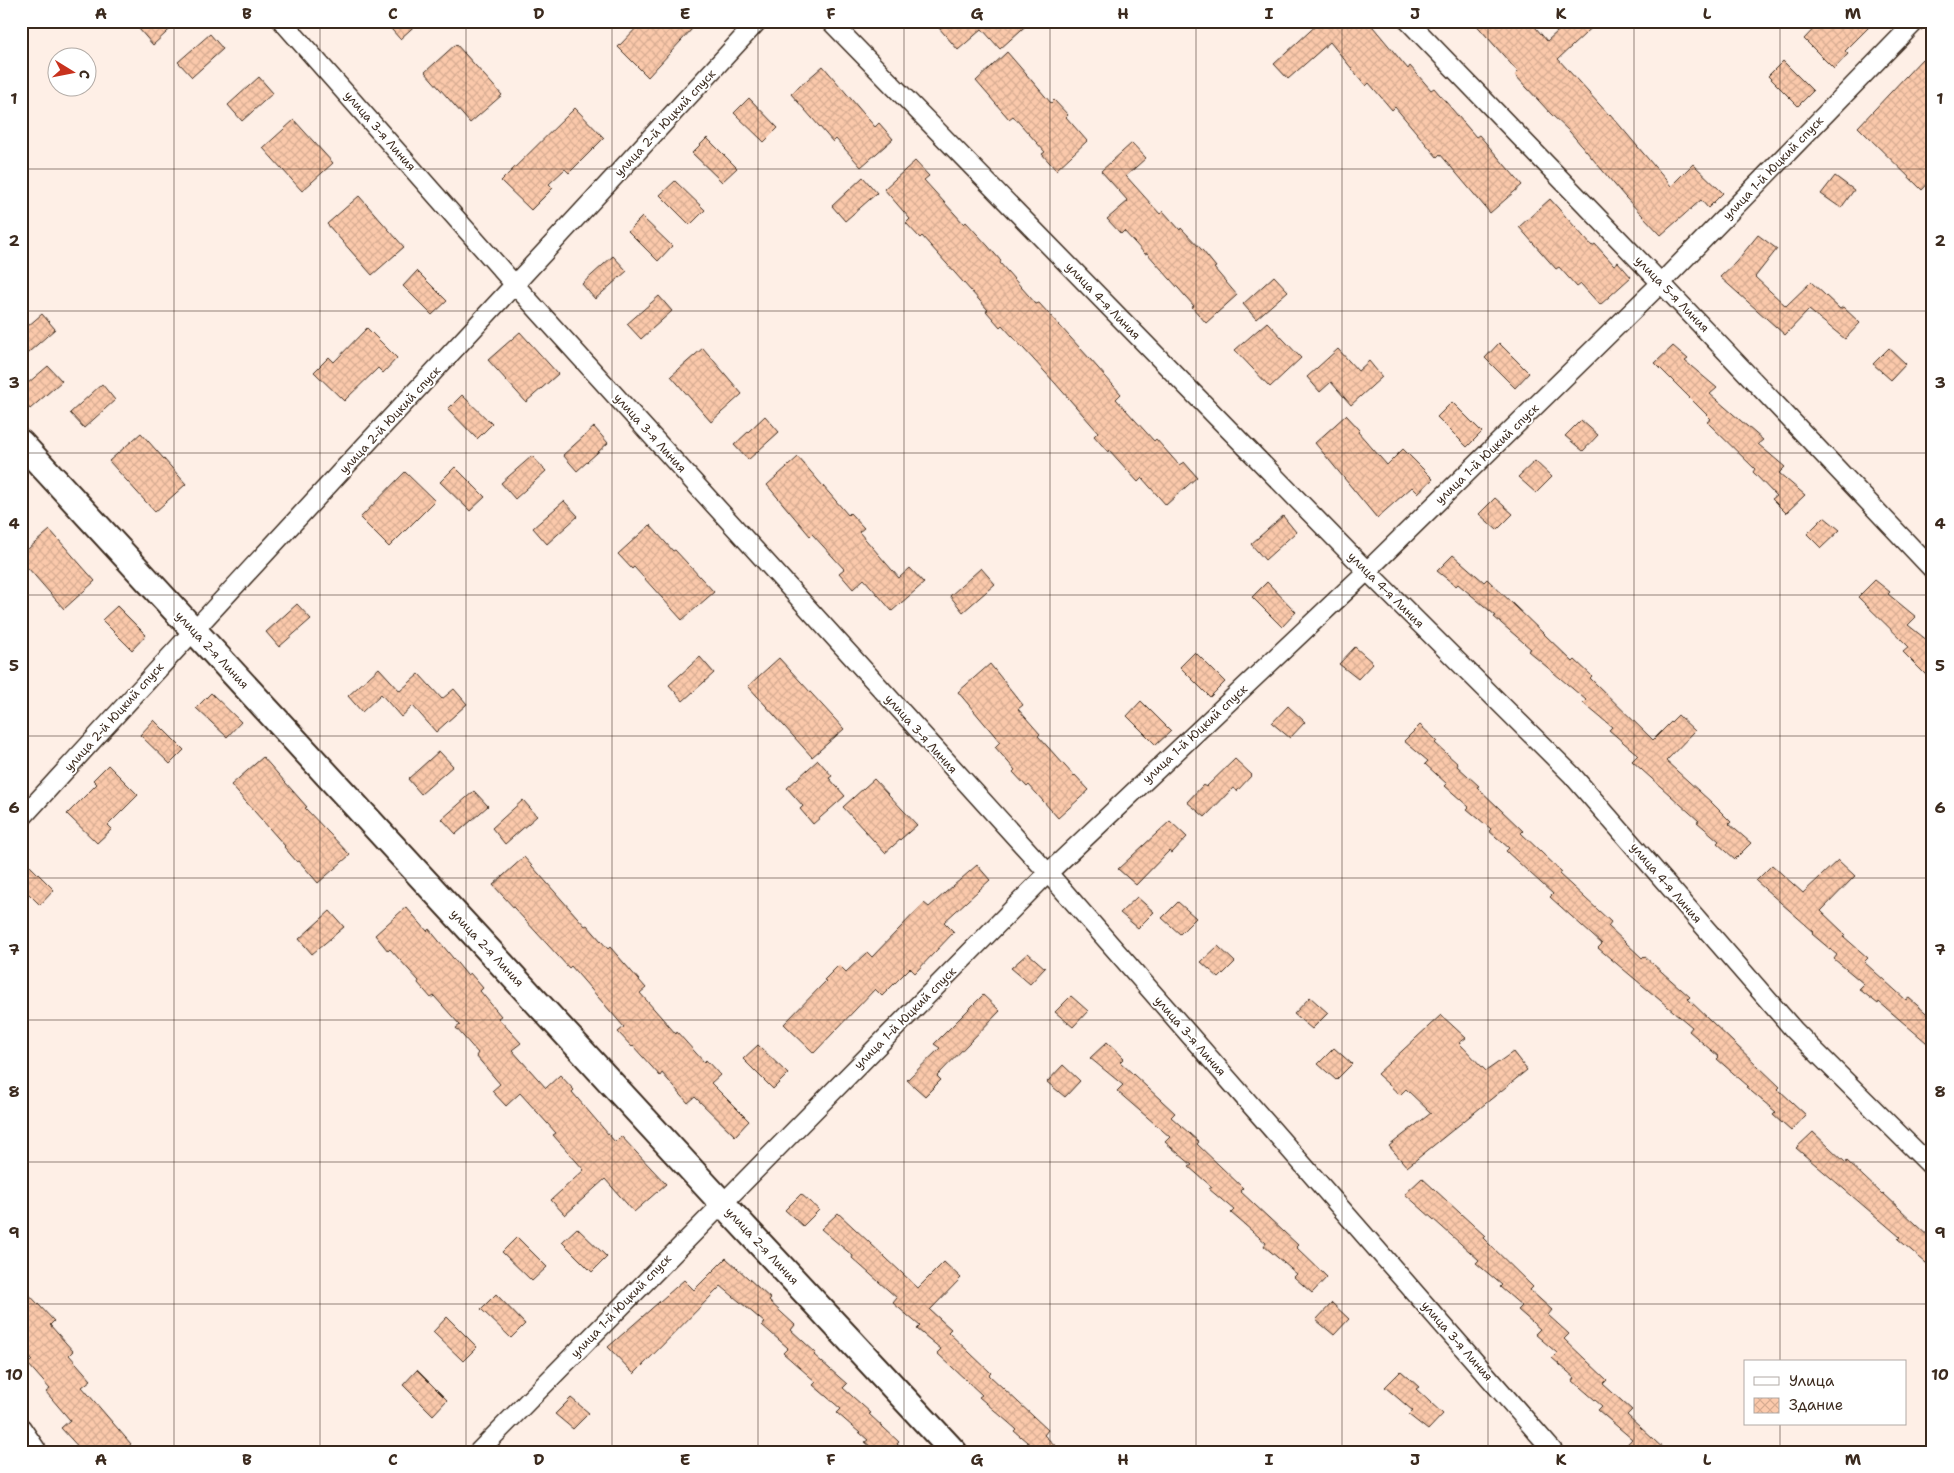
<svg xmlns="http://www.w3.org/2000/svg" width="1954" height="1473" font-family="'Shantell Sans',sans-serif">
<defs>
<pattern id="building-cross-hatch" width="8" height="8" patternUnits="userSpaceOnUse" patternTransform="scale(1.25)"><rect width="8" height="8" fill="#fbc9ab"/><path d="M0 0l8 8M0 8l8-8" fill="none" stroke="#d8ad93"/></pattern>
</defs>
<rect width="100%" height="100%" fill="#feefe6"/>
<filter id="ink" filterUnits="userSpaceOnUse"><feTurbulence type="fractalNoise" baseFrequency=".02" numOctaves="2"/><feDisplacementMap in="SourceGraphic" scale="10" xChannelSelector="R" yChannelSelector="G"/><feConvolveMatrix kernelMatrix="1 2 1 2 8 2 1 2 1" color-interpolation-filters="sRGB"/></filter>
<g filter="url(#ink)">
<g fill="url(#building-cross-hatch)" stroke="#3b2a1e">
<path d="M148,21h31l-26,24 -14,-16z"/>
<path d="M384,21h36l-20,18z"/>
<path d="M643,21h41l8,8 -44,48 -30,-30z"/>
<path d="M933,21h98l-31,28 -18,-20 -24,21z"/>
<path d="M1321,21h47l40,48 2,-3 21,24 3,-2 42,49 3,-2 43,50 -32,28 -50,-59 -3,3 -42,-50 -3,3 -23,-27 -3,3 -36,-44 -42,37 -14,-15z"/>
<path d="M1473,21h57l17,20 22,-20h30l-41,38 51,56 1,-1 61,72 22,-22 30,29 -15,15 -7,-8 -40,35 -36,-38 -55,-65 -19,-18 -36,-39 3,-3z"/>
<path d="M1821,21h54l-30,30 3,3 -14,15 -30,-30z"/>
<path d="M210,34l13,15 -31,28 -14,-15z"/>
<path d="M456,44l46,51 -32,28 -45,-51z"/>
<path d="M1007,52l44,51 3,-3 14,15 -2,2 21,24 -31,29 -14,-16 3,-2 -32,-36 -4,3 -33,-38z"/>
<path d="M1922,59l11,9v110l-11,12 -64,-63z"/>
<path d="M1783,61l30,30 -15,15 -30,-30z"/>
<path d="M823,66l52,61 4,-4 14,16 -32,28 -25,-28 -3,3 -42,-48z"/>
<path d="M259,77l14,16 -31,28 -14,-16z"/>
<path d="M749,98l29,30 -14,14 -30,-29z"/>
<path d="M575,108l29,30 -35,35 -4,-4 -16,15 4,4 -22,22 -30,-29z"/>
<path d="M294,120l39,43 -31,28 -39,-43z"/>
<path d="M707,138l30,30 -15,14 -30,-29z"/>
<path d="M1132,143l14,15 -20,18 34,38 3,-3 17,19 1,-2 22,23 13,16 -2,1 23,27 -31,28 -14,-16 2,-1 -47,-53 -2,1 -21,-23 -3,3 -14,-15 21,-18 -27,-30z"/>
<path d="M915,161l14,15 -5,4 40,44 2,-2 22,24 13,15 -1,2 36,41 3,-1 51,56 31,35 -5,5 38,42 2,-2 23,26 5,-3 13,15 -31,28 -24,-27 -4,4 -29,-32 -1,2 -14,-16 4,-4 -43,-49 -53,-58 -2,2 -14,-16 2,-1 -66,-74 -2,2 -14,-15 4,-4 -26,-30z"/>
<path d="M1835,176l19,14 -13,18 -20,-14z"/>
<path d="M863,177l14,16 -32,28 -13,-15z"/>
<path d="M675,181l30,29 -15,15 -30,-30z"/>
<path d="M359,196l45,51 -32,28 -45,-51z"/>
<path d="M1550,199l42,47 3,-2 19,21 4,-3 13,15 -31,28 -19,-21 -4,3 -18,-20 -3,2 -37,-42z"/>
<path d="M642,217l30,29 -14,15 -30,-30z"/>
<path d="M1758,235l19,14 -22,28 31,29 25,-24 29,27 3,-2 17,16 -15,16 -36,-29 -24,25 -65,-58 16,-15z"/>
<path d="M613,256l14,15 -32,28 -13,-15z"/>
<path d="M417,271l30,30 -15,14 -29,-29z"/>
<path d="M1274,276l14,15 -32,28 -13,-15z"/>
<path d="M659,296l13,15 -31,28 -14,-15z"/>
<path d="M42,314l13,15 -34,30v-27z"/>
<path d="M1267,322l34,36 -31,29 -35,-37z"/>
<path d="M367,328l30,30 -14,15 -5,-5 -34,33 -30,-29 15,-15 5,5z"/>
<path d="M520,332l38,42 -32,28 -38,-42z"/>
<path d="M1499,343l30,30 -14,15 -30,-30z"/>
<path d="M1673,346l15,13 -3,2 32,27 -7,6 53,46 -5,4 27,23 -6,6 26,22 -19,18 -14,-14 4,-3 -23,-24 2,-3 -48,-47 4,-3 -56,-56z"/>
<path d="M703,348l39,46 -31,28 -40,-46z"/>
<path d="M1889,348l17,16 -15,16 -18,-16z"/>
<path d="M1338,349l20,22 11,-10 13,16 -31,28 -20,-23 -11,10 -13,-15z"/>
<path d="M48,366l14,15 -32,28 -9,-11v-9z"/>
<path d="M102,384l13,16 -31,28 -14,-15z"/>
<path d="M462,395l30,29 -15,15 -29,-30z"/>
<path d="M1452,402l30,30 -15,15 -30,-30z"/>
<path d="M1346,415l14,15 -2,2 29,33 16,-16 30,30 -15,14 -6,-6 -35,31 -62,-75z"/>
<path d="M765,416l14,16 -31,28 -14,-15z"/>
<path d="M1581,420l17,15 -15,16 -18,-15z"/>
<path d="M594,427l14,16 -31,28 -14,-16z"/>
<path d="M141,433l45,51 -31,28 -46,-51z"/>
<path d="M532,456l14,15 -31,28 -14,-16z"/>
<path d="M798,457l50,58 2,-2 14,15 -5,4 40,46 11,-10 14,15 -32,28 -28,-32 -11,10 -14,-16 5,-4 -32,-35 -2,2 -43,-51z"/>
<path d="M1535,461l17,16 -16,16 -18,-16z"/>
<path d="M455,467l30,30 -15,14 -30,-29z"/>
<path d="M405,472l30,29 -46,46 -29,-29z"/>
<path d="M1495,498l18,16 -16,16 -18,-16z"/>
<path d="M564,501l14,15 -31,28 -14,-16z"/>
<path d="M1283,516l13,16 -31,28 -14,-16z"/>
<path d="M1824,517l16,13 -19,18 -14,-14z"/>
<path d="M650,525l23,26 2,-1 39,42 -32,28 -48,-53 -2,2 -14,-15z"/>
<path d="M50,530l45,51 -31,28 -43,-49v-5z"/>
<path d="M1453,555l31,27 3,-3 86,83 2,-2 17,16 -2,2 63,62 25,-25 17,16 -29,30 45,41 20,20 -2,2 22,19 -16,16 -18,-16 2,-2 -22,-19 2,-1 -67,-60 6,-6 -29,-25 3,-3 -29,-24 3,-3 -58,-49 3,-2 -37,-32 2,-1 -38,-32 -2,2 -19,-15z"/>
<path d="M981,568l14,16 -32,28 -13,-16z"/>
<path d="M1875,580l15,12 -2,2 28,23 -8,8 25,20v37l-30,-30 6,-5 -51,-50z"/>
<path d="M1267,582l29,30 -14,15 -30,-30z"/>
<path d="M297,604l14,15 -32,28 -13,-15z"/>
<path d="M117,606l29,29 -14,15 -30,-30z"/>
<path d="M1355,647l18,16 -15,16 -19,-15z"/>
<path d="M1195,652l30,30 -15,15 -30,-30z"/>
<path d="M700,657l14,16 -31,28 -14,-16z"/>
<path d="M779,658l65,71 -32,28 -64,-71z"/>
<path d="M990,664l33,41 -5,4 22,25 -2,2 36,40 1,-1 14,15 -31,28 -29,-33 -2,2 -14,-15 2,-2 -20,-23 5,-5 -42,-50z"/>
<path d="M379,668l21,23 19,-17 23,25 12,-10 13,15 -31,28 -23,-26 -12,11 -20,-23 -19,18 -14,-16z"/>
<path d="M211,693l30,29 -14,15 -31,-29z"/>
<path d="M1141,701l30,30 -15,14 -29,-29z"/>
<path d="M1288,706l17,16 -15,16 -18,-15z"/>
<path d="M154,720l30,30 -14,14 -30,-29z"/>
<path d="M1420,725l17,16 -2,2 23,21 -1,2 22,20 -2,1 46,44 -2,2 41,39 -3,2 52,48 -3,4 34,32 2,-2 46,41 -2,2 92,88 -2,2 28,26 -15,16 -18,-16 3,-3 -30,-25 2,-1 -31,-27 2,-2 -30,-26 3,-4 -94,-79 4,-4 -52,-47 3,-3 -47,-43 3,-3 -20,-17 2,-2 -24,-20 2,-2 -24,-21 2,-2 -22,-20 3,-3 -24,-20z"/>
<path d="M439,751l14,15 -32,28 -13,-15z"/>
<path d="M263,757l44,50 -2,1 45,47 -32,28 -19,-22 -2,1 -13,-15 1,-1 -54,-61z"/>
<path d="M1235,759l17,16 -15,16 -4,-3 -28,29 -18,-15 16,-17 3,2z"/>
<path d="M818,760l14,16 -3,2 16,18 -32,28 -13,-15 3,-3 -16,-18z"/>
<path d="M108,765l30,30 -30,30 4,4 -15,14 -30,-29 30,-30 -4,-4z"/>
<path d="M874,779l43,46 -32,28 -42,-46z"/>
<path d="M474,791l14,15 -32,28 -14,-15z"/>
<path d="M523,800l14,16 -32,28 -13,-16z"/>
<path d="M1170,821l17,16 -15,16 -3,-2 -33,34 -18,-16z"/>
<path d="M21,857l33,33 -14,15 -19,-19z"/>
<path d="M524,857l61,69 2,-1 21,24 2,-2 36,41 -6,5 36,41 1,-2 27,30 2,-2 14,15 -9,8 38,38 -14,15 -40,-39 -7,6 -26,-30 -2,3 -27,-30 -1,1 -14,-15 6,-5 -53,-61 -2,2 -76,-83z"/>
<path d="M1838,860l17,16 -34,35 24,23 -2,2 25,22 -4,4 42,38 3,-2 24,21v29l-54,-46 -1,2 -19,-15 5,-5 -30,-25 3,-4 -25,-21 2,-2 -58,-51 16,-16 31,28z"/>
<path d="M977,865l13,15 -46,42 10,10 -39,41 -5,-5 -28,28 -7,-7 -61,64 -30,-29 42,-43 -2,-1 15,-15 7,7 21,-20 5,5 52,-54 5,4z"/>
<path d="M1137,897l17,15 -16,16 -18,-15z"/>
<path d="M1178,902l18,16 -16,16 -18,-16z"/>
<path d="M406,907l21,24 2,-2 38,46 3,-2 13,15 -3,3 21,25 -3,2 23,25 -9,7 34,38 14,-13 14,15 -2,2 43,50 6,-6 45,48 -32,28 -29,-33 -40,36 -14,-15 33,-30 -31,-35 3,-2 -36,-40 -14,13 -14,-15 8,-7 -24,-28 2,-3 -22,-25 4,-3 -26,-29 -3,2 -13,-15 1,-2 -29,-32 -2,2 -13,-16z"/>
<path d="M330,911l14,16 -32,27 -13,-15z"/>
<path d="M1218,946l17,16 -16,16 -18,-16z"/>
<path d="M1028,953l17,15 -15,16 -19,-16z"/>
<path d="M983,995l17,16 -63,65 4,4 -16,16 -18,-16 33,-32 -6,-4z"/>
<path d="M1071,996l17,15 -15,16 -18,-15z"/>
<path d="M1310,997l18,16 -16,16 -18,-15z"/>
<path d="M1441,1015l25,23 -7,5 27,28 27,-19 14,18 -120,97 -18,-21 42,-33 -25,-24 -6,6 -23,-21z"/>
<path d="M1107,1042l17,16 -4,4 55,51 -4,4 28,25 -2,2 46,44 -3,3 58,54 -2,2 31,30 -15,16 -18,-16 3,-3 -33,-28 2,-3 -35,-30 3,-3 -25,-21 3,-2 -23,-20 3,-2 -27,-23 5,-5 -53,-46 6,-6 -33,-27z"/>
<path d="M758,1045l30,29 -15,15 -30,-30z"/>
<path d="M1334,1048l18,16 -16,16 -18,-16z"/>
<path d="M1063,1065l17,16 -15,16 -18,-15z"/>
<path d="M1813,1132l33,31 1,-2 35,33 1,-1 50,47v29l-35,-30 2,-2 -104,-89z"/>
<path d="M1422,1178l63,58 -2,2 50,49 -3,3 22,20 -4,5 21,19 -5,5 43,41 -4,4 29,26 -5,5 40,37h-47l12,-13 -34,-29 4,-4 -29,-25 2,-3 -23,-20 5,-5 -22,-19 5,-5 -22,-19 4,-4 -22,-19 2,-2 -26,-22 3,-3 -74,-66z"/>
<path d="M801,1194l18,16 -16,16 -18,-16z"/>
<path d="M838,1213l80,75 26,-26 17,16 -31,32 21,19 -3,3 43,41 -2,2 59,55 -4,5 18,17h-23l-25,-21 2,-2 -37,-32 3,-2 -45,-42 4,-4 -24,-20 3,-3 -27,-23 4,-5 -45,-40 1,-2 -32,-27z"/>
<path d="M577,1228l30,29 -15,15 -30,-30z"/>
<path d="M517,1237l30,30 -15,14 -30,-29z"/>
<path d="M726,1258l45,41 -2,2 26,24 -4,5 25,23 -2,2 33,29 -4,4 28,25 -2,1 30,28 -2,2 9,8h-29l-12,-10 3,-2 -31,-27 4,-4 -28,-24 3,-3 -33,-29 5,-5 -26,-23 3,-2 -44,-37 -87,88 -26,-27 76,-67 10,10z"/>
<path d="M21,1286l33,35 -4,4 23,26 -4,4 22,25 -9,7 49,57 -9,8h-39l-22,-24 9,-8 -24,-28 4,-3 -22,-25 4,-4 -11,-13z"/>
<path d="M496,1294l29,30 -14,14 -30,-29z"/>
<path d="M1332,1303l17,16 -15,16 -18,-15z"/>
<path d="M447,1317l30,30 -14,14 -30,-29z"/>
<path d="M417,1370l30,30 -14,15 -30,-30z"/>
<path d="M1401,1371l18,16 -3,2 27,25 -15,16 -19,-15 4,-4 -28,-24z"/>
<path d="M571,1398l18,15 -16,16 -18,-15z"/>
</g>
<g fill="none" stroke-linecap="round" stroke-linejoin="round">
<g stroke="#3b2a1e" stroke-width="21">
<g id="street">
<path d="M282,21l233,264 533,588 506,579"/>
<path d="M830,21l537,550 205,204 222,255 139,138"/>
<path d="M1408,21l253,262 272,287"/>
<path d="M21,819c244,-268 492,-531 737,-798"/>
<path d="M21,1427l17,25"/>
<path d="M478,1452l570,-579 319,-302 294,-288 255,-262"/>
</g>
</g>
<g stroke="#3b2a1e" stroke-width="29">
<path id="secondary" d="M21,443l701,760 232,249"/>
</g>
<use href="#street" stroke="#fff" stroke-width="18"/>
<use href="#secondary" stroke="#fff" stroke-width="25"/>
</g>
</g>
<path fill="none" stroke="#3b2a1e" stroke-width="1" stroke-opacity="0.55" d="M174,21v1431M320,21v1431M466,21v1431M612,21v1431M758,21v1431M904,21v1431M1050,21v1431M1196,21v1431M1342,21v1431M1488,21v1431M1634,21v1431M1780,21v1341M21,169h1912M21,311h1912M21,453h1912M21,595h1912M21,736h1912M21,878h1912M21,1020h1912M21,1162h1912M21,1304h1912M1780,1424v28"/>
<g text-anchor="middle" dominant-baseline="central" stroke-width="4" stroke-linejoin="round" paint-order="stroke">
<g font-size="12" fill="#3b2a1e" stroke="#fff">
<text transform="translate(665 123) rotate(-47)">улица 2-й Юцкий спуск</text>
<text transform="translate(380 131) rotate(49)">улица 3-я Линия</text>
<text transform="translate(1773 168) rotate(-46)">улица 1-й Юцкий спуск</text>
<text transform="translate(1672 294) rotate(46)">улица 5-я Линия</text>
<text transform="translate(1103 301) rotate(46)">улица 4-я Линия</text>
<text transform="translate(390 420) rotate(-47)">улица 2-й Юцкий спуск</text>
<text transform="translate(650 433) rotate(48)">улица 3-я Линия</text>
<text transform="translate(1487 454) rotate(-44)">улица 1-й Юцкий спуск</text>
<text transform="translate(1386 590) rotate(45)">улица 4-я Линия</text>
<text transform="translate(212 650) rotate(47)">улица 2-я Линия</text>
<text transform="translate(114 717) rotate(-48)">улица 2-й Юцкий спуск</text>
<text transform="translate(921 734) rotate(48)">улица 3-я Линия</text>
<text transform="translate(1195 734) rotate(-43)">улица 1-й Юцкий спуск</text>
<text transform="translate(1666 883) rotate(49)">улица 4-я Линия</text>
<text transform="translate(487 948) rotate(47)">улица 2-я Линия</text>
<text transform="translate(905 1018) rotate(-45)">улица 1-й Юцкий спуск</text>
<text transform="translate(1190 1036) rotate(49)">улица 3-я Линия</text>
<text transform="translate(762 1246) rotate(47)">улица 2-я Линия</text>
<text transform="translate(621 1306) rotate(-46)">улица 1-й Юцкий спуск</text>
<text transform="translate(1457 1341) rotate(49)">улица 3-я Линия</text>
</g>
</g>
<rect width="1954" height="1473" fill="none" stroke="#fff" stroke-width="55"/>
<rect x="1744" y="1360" width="162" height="65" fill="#ffffff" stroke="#b1aaa5"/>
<rect x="1754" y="1377" width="25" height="8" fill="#ffffff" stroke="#b1aaa5"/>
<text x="1789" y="1386" font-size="15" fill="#3b2a1e">Улица</text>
<rect x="1754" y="1398" width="25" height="15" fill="url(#building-cross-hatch)" stroke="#b1aaa5"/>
<text x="1789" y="1410" font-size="15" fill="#3b2a1e">Здание</text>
<g transform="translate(72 72) rotate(100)"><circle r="24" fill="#ffffff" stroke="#b1aaa5"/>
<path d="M0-4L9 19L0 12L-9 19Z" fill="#c8321e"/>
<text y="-8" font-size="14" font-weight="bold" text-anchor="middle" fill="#3b2a1e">С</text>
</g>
<rect x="28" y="28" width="1898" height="1418" fill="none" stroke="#3b2a1e" stroke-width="2"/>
<g font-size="16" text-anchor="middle" font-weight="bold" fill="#3b2a1e">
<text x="101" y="19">A</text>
<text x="247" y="19">B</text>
<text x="393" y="19">C</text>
<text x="539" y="19">D</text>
<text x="685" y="19">E</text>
<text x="831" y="19">F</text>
<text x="977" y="19">G</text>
<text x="1123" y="19">H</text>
<text x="1269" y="19">I</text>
<text x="1415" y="19">J</text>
<text x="1561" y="19">K</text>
<text x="1707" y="19">L</text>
<text x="1853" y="19">M</text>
<text x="14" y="104">1</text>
<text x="1940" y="104">1</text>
<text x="14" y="246">2</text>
<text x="1940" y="246">2</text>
<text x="14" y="388">3</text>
<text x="1940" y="388">3</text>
<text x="14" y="529">4</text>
<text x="1940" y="529">4</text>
<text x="14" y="671">5</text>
<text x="1940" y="671">5</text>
<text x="14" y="813">6</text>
<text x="1940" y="813">6</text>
<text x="14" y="955">7</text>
<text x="1940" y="955">7</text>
<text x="14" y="1097">8</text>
<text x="1940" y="1097">8</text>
<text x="14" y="1238">9</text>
<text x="1940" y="1238">9</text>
<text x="14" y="1380">10</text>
<text x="1940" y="1380">10</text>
<text x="101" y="1465">A</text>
<text x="247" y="1465">B</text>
<text x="393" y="1465">C</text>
<text x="539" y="1465">D</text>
<text x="685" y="1465">E</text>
<text x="831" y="1465">F</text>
<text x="977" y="1465">G</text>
<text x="1123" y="1465">H</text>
<text x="1269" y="1465">I</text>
<text x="1415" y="1465">J</text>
<text x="1561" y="1465">K</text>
<text x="1707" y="1465">L</text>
<text x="1853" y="1465">M</text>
</g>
</svg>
